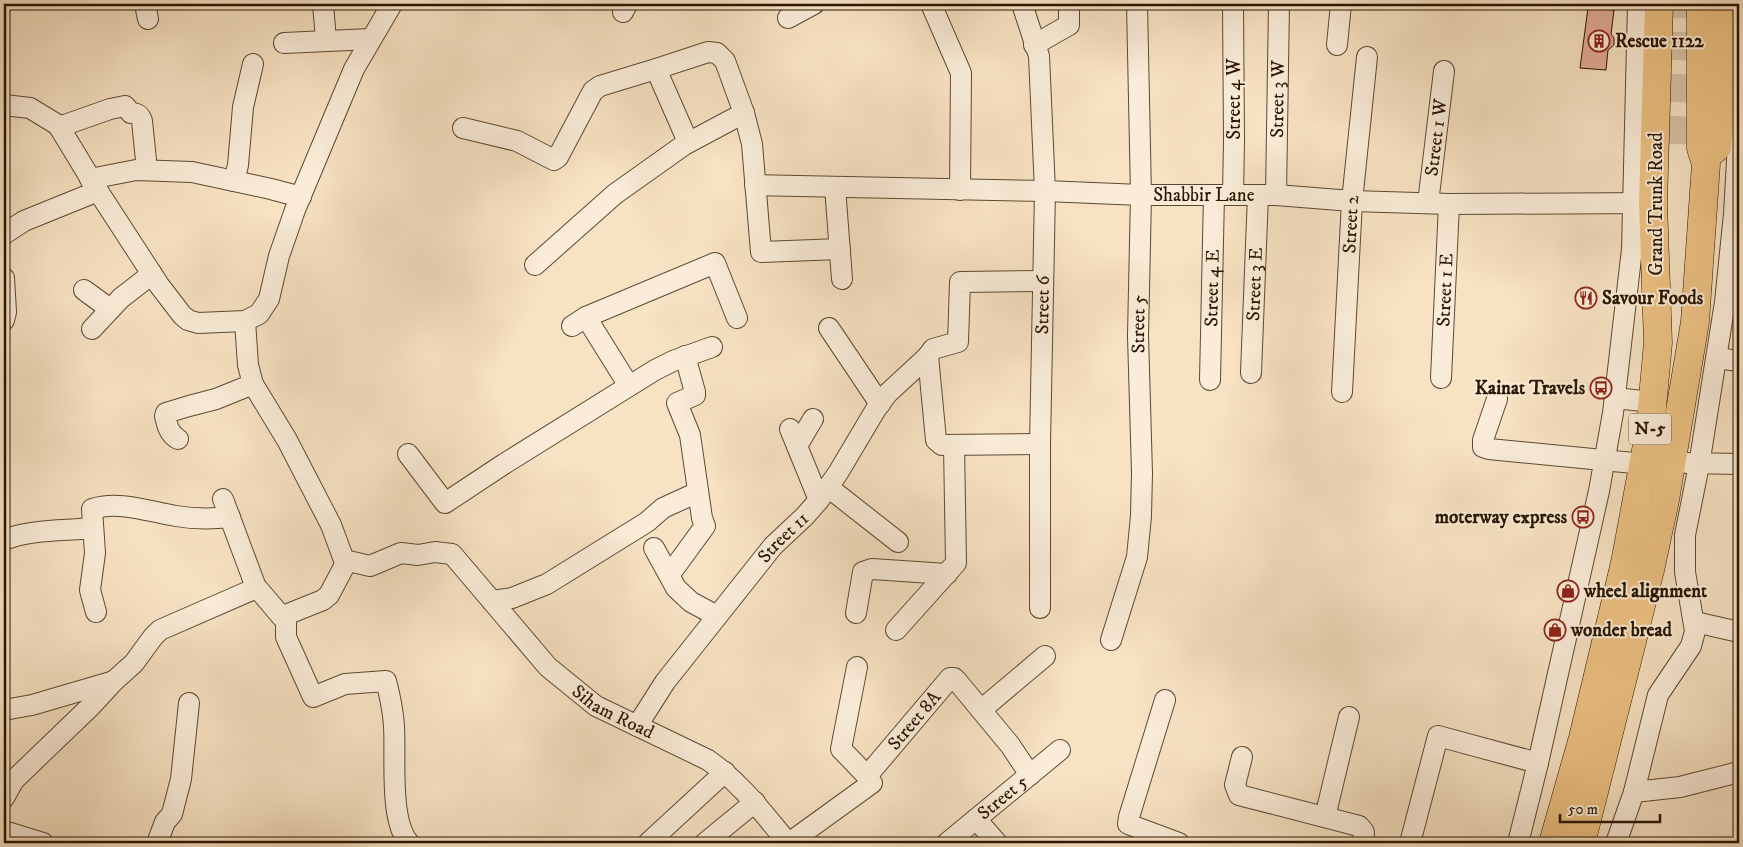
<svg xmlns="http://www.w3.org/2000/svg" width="1743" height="847" font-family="'IM FELL DW Pica',serif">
<rect width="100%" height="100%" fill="#f7e2c3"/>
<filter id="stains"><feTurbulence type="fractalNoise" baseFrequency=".004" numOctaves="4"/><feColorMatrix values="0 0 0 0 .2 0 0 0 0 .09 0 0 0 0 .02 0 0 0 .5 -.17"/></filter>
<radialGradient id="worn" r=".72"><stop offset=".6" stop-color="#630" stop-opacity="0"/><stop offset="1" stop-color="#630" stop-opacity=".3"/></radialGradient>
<path fill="#e2ab95" stroke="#291602" d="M1588,8l26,2 -3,24 3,4v7l-6,5 -2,20 -26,-2z"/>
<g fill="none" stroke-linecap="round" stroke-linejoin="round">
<path stroke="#d8c3a6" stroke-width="28" stroke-dasharray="28 14" stroke-linecap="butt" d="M1672,144l5,-140"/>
<g stroke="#5c4932" stroke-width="22">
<g id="minor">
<path d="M145,4l3,15"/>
<path d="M323,4l3,36"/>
<path d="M931,4l30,69 -1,117"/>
<path d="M1022,4l17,52 6,135 -5,253v164"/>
<path d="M623,12l4,-8"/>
<path d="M788,18l26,-14"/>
<path d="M284,43l87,-4"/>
<path d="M1034,45l35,-20v-21"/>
<path d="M1337,45l4,-41"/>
<path d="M656,69l32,73"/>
<path d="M4,105l26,3 28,17 40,66 61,94 23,30 6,5 10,3 47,-2 14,-7 10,-15 10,-43 16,-46 59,-141 38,-65"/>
<path d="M59,127l51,-18 15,-3 6,7c7,0 9,2 11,8l5,49"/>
<path d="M463,128l54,13 37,19 4,-3 35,-66 7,-5 56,-17 52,-17 9,1 8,8 19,52 8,31 9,108 79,-3"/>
<path d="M90,179l46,-9 56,2 79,17 30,8"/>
<path d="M234,181l4,-16 5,-58 10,-43"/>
<path id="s1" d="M755,185l290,6 96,4h135l76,6 97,3 204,-1"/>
<path d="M835,187l7,92"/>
<path d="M1233,195l1,-54 -1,-137"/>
<path id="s2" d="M1276,195l3,-191"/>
<path id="s3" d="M1428,203l16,-132"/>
<path d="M4,234l20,-13 74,-30"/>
<path d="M535,265l80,-71 69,-49 60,-32"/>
<path d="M4,278l2,34 -2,8"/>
<path d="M84,290l26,19"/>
<path d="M586,317l43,69"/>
<path id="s4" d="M245,321l3,44 5,19 34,56 44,85 13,35 26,6 31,-13 17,2 17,-3 17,2 96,113 48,39 112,54c33,23 55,53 80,83"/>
<path d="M572,326l14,-9 129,-54 22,55"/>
<path d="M829,328l51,76"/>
<path d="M92,329l29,-31 31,-24"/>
<path d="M928,356l5,-7 25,-7 2,-60 83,-1"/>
<path d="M1717,358l22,3"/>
<path id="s5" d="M1251,373l7,-178"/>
<path id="s6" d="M1441,378l8,-174"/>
<path id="s7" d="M1210,380l4,-185"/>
<path id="s8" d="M1342,392l10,-191 15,-144"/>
<path d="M1615,398l37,4"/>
<path d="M1497,399l-14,41v7l6,2 155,15"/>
<path d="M790,429l29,71"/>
<path d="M178,439c-9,-5 -11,-14 -13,-23l1,-3 23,-7 27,-7 37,-15"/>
<path d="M797,446l16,-27"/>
<path d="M408,454l37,49 59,-39 151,-94 18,-9 39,-14"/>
<path d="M1686,463l53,1"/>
<path d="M828,487l70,55"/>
<path d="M223,499l34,91"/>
<path d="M4,540c27,-11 60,-9 89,-12"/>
<path d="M654,548l22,40 15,14 26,14"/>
<path d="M670,574l35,-48 -3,-8 -12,-83 -13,-32 18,-8v-3l-10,-36"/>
<path d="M492,601l20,-3 35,-14 100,-62 16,-14 35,-16"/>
<path d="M96,612l-6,-22 5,-37 -3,-44c27,-9 58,3 84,7 18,3 36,3 54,1"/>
<path d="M856,613l7,-41 9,-3 75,5"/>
<path d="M283,616l3,7v14l27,60 32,-13 41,-3c4,15 7,30 8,45 2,32 -5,94 15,117"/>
<path d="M1695,622l44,10"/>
<path d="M896,630l60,-67 -2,-118"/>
<path id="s9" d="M1111,640l26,-83 4,-41 1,-43 -4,-137 3,-141 -4,-191"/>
<path d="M857,667l-16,82 26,27"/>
<path d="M1165,700l-36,117 -1,7 51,19"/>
<path d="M4,710l28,-5 82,-24"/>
<path d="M981,710l64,-54"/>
<path id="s10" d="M637,726l28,-44 108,-136 32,-30 14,-16 19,-27 38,-64 11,-15 41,-38 8,84 6,5 98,-1"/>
<path d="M1242,757l-7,28 4,10 120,31 5,6 -1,11"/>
<path d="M1634,792l46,-5 59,-15"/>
<path d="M4,798l10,-18 77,-74 23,-25 20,-18 19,-26 7,-7 94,-41 5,1 22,26h2l40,-16 6,-5 18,-34"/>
<path d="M1325,817l24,-100"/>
<path d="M976,819l21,24"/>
<path d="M4,831l39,12"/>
<path d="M157,843l8,-21 7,-8 9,-35 8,-76"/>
<path d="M648,843l77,-71"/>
<path d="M705,843l50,-41"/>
<path id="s11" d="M789,843l83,-60 -5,-7 83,-98h4l3,3 53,64 20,30"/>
<path id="s12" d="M947,843l113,-93"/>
<path d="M1410,843l28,-107 100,27"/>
<path d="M1518,843l20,-80 61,-272 14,-78 19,-164 6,-245"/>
<path d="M1616,843l18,-51 24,-97 33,-49 4,-15 -10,-59v-37l14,-70 26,-163 9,-88 5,-89"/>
</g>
</g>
<g stroke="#291602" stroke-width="29">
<g id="highway">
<path d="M1714,150l3,-3 2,-23 8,-120"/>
<path d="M1553,843l30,-105 42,-175 25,-134 8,-86 -5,-140 6,-199"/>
<path d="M1581,843l69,-273 15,-70 30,-178 11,-158 -5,-16v-144"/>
</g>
</g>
<use href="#minor" stroke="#faecd8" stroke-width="20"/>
<use href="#highway" stroke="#ecc182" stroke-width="28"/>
</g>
<defs>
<g id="building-ring" transform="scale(1.125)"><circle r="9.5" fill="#faecd8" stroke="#8f2418" stroke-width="1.5"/><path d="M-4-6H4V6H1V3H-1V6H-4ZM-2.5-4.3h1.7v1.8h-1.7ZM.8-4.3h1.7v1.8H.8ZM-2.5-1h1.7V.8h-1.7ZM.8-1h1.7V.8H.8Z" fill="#8f2418"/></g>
<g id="restaurant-ring" transform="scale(1.125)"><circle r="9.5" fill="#faecd8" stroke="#8f2418" stroke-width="1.5"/><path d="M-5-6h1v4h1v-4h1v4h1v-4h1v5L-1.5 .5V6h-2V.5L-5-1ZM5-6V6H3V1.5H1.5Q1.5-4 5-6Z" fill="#8f2418"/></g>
<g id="bus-ring" transform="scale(1.125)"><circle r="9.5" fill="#faecd8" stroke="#8f2418" stroke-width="1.5"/><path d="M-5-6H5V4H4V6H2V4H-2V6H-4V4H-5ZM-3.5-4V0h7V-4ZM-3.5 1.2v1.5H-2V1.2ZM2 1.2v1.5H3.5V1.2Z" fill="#8f2418"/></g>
<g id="shop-ring" transform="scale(1.125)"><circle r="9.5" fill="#faecd8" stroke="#8f2418" stroke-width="1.5"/><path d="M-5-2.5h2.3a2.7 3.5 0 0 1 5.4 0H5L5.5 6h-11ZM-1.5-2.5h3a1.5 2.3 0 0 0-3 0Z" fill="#8f2418"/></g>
</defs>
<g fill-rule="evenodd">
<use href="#building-ring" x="1599" y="41"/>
<use href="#restaurant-ring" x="1586" y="298"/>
<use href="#bus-ring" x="1601" y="388"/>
<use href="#bus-ring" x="1583" y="517"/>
<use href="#shop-ring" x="1568" y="591"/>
<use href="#shop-ring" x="1555" y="630"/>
</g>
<g text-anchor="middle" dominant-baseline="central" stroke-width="4" stroke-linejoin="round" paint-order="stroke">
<rect fill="#faecd8" stroke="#685642" stroke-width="1" x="1629" y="413.5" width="42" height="31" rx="4"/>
<g font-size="18" font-weight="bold" fill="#291602">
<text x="1650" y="429">N-5</text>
</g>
<g font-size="19" font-weight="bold" fill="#291602" stroke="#faecd8" text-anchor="start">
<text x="1615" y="41">Rescue 1122</text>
<text x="1602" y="298">Savour Foods</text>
<text x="1585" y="388" text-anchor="end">Kainat Travels</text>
<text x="1567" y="517" text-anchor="end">moterway express</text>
<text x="1584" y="591">wheel alignment</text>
<text x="1571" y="630">wonder bread</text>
</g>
<g font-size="19" fill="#291602" stroke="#faecd8">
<text transform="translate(1234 99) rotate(-90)">Street 4 W</text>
<text stroke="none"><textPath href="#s2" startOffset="96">Street 3 W</textPath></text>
<text stroke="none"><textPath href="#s3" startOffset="66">Street 1 W</textPath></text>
<text stroke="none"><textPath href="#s1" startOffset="449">Shabbir Lane</textPath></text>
<text transform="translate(1656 204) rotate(-90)">Grand Trunk Road</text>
<text stroke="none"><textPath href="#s8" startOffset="168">Street 2</textPath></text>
<text stroke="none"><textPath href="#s5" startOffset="89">Street 3 E</textPath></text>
<text stroke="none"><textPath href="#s7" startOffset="92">Street 4 E</textPath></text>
<text stroke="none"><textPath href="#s6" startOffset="88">Street 1 E</textPath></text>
<text transform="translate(1043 305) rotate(-89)">Street 6</text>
<text stroke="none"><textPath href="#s9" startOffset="320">Street 5</textPath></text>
<text stroke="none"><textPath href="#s10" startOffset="239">Street 11</textPath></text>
<text stroke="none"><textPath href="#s4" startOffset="602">Siham Road</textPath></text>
<text stroke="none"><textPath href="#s11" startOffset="184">Street 8A</textPath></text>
<text stroke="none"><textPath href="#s12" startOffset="72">Street 5</textPath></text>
</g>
</g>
<rect width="1743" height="847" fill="none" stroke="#f7e2c3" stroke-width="20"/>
<rect x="5" y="5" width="1733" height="837" fill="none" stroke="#291602" stroke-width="2.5"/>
<rect x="10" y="10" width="1723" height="827" fill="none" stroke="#291602"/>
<path d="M1560 814v8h100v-8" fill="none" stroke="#291602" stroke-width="2.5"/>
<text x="1568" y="814" font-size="15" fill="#291602" stroke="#faecd8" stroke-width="4" paint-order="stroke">50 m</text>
<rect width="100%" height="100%" filter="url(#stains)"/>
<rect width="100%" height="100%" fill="url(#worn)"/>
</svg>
